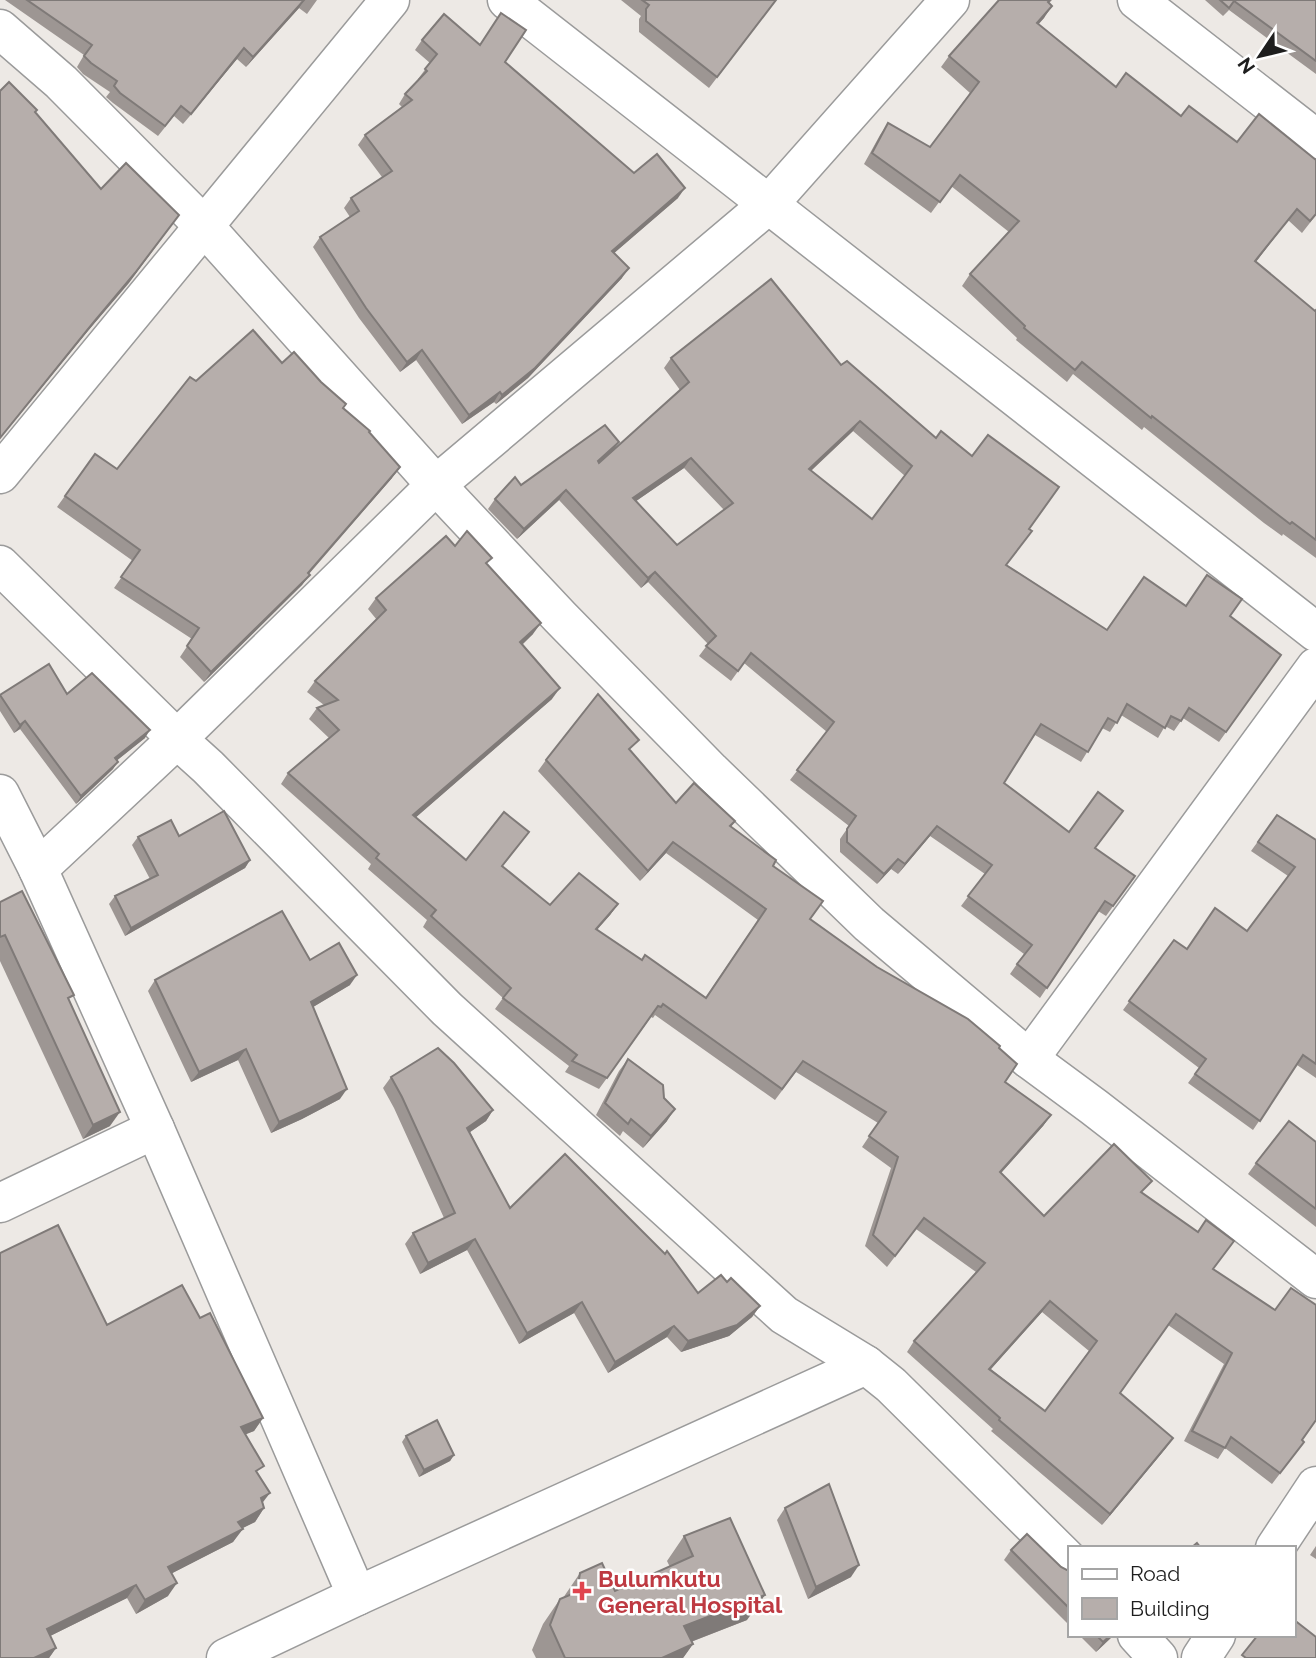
<svg xmlns="http://www.w3.org/2000/svg" width="1316" height="1658" font-family="Raleway,sans-serif">
<rect width="100%" height="100%" fill="#ede9e5"/>
<g fill="none" stroke-linecap="round" stroke-linejoin="round">
<g stroke="#9b9b9b" stroke-width="41">
<g id="minor">
<path d="M507,0l809,632"/>
<path d="M1137,0l179,139"/>
<path d="M0,29l61,53 143,144 232,259 124,132 151,154 158,153 160,135 65,48 222,172"/>
<path d="M0,474l390,-474"/>
<path d="M0,565l177,174 31,28 239,242 337,306 82,50 25,20 178,176"/>
<path d="M0,794l38,75 117,260 202,467"/>
<path d="M38,869l139,-130 259,-254 333,-281 181,-204"/>
<path d="M1029,1059l287,-392"/>
<path d="M0,1203l155,-74"/>
<path d="M1275,1548l41,-62"/>
<path d="M1137,1635l21,23"/>
<path d="M226,1658l131,-62 509,-231"/>
<path d="M1201,1658l15,-23"/>
</g>
</g>
<use href="#minor" stroke="#fff" stroke-width="38"/>
</g>
<g fill="#9d9693" fill-rule="evenodd">
<path d="M5,0h312l-10,14 -8,-6 -53,59 -9,-8 -54,65 -9,-8 -16,20 -45,-33 -7,-6 4,-5 -27,-18 -6,-7 7,-12z"/>
<path d="M621,0h155l-67,88 -70,-56v-13l2,-3z"/>
<path d="M999,0h53l-3,3 -5,15 -6,7 78,62 65,29 135,99 -14,18 -14,-13 -32,42 59,49 1,-1v248l-33,-24 -1,2 -18,-13 -120,-96 -2,3 -69,-56 -6,8 -51,-42 1,-2 -55,-52 8,-12 39,-42 -58,-46 -20,27 -67,-49 16,-29 8,-12 42,24 40,-54 -29,-26 8,-11z"/>
<path d="M1205,0h111v74l-87,-64 -6,6z"/>
<path d="M422,40l58,4 25,18 129,111 44,25 -64,55 8,25 -94,100 -32,26 -2,-2 -32,22 -46,-64 -16,12 -41,-54 -46,-71 7,-10 30,-20 -6,-9 7,-10 31,-21 -24,-32 7,-10 37,-28 -3,-3 6,-10 14,-15h-1l12,-16 -15,-13z"/>
<path d="M671,358l170,7 188,164 -22,36 100,65 78,-24 45,10 51,39 -62,87 -36,-24 -9,13 -9,-5 -7,12 -37,-23 -11,17 -8,-4 -21,34 -46,-27 -31,48 65,49 66,44 -29,40 -8,-5 -58,87 -30,-24 14,-20 -63,-48 24,-32 -55,-38 -32,38 -7,-5 -14,15 -37,-32v-13l9,-13 -59,-46 37,-48 -83,-69 -13,18 -32,-25 9,-12 -60,-62 -7,6 -82,-88 -42,39 -29,-30 7,-10 26,-14 91,-34 68,-61 -16,-22zM853,431l52,45 -33,43 -61,-48zM684,468l40,42 -47,35 -41,-44z"/>
<path d="M282,363l87,69 23,46 -83,96 -7,11 -98,97 -24,-25 12,-18 -78,-51 19,-27 -76,-54 38,-53 22,15 79,-88z"/>
<path d="M455,546l32,19 46,69 -11,11 30,54 -136,118 50,43 63,-28 -27,35 48,38 68,-1 -8,11 -13,15 45,30 64,37 52,-77 -92,-67 -26,28 -102,-110 8,-11 85,-9 45,52 59,18 -4,6 42,39 37,53 67,48 122,81 6,34 46,33 -8,11 -42,47 43,43 99,-23 70,76 89,171 2,2 -32,42 -47,-36 -7,11 -34,-18 40,-77 -56,-39 -48,68 53,45 -8,11 -63,76 -111,-94 2,-2 -86,-77 7,-11 62,-69 -60,-43 -29,38 -22,-21 26,-78 -29,-21 16,-24 -82,-51 -21,28 -120,-85 -2,3 -2,-1 -52,72 -34,-17 4,-6 -74,-57 8,-11 -80,-71 4,-7 -59,-51 3,-5 -90,-80 7,-11 41,-35 -20,-19 8,-11 7,-3 -17,-13 8,-11 62,-61 -9,-11 8,-11zM1042,1312l47,39 -44,60 -54,-42z"/>
<path d="M0,695l145,43 -28,22 -4,9 -37,35 -56,-75 -6,4 -14,-22z"/>
<path d="M1277,815l39,25v238l-19,-13 -44,65 -65,-47 11,-15 -76,-58 51,-70 13,9 60,-18 41,-55 -37,-25z"/>
<path d="M179,836l71,24 -5,8 -120,68 -16,-32 6,-8 35,-17 -18,-34 6,-8z"/>
<path d="M0,902l69,99 41,125 -27,13 -83,-178z"/>
<path d="M310,960l40,25 -37,22 27,92 -38,20 -31,14 -33,-73 -47,22 -43,-91 7,-11z"/>
<path d="M628,1059l39,62 -24,27 -20,-17 -3,5 -24,-21 23,-44z"/>
<path d="M391,1077l102,33 -7,11 -16,11 40,76 188,85 29,-11 33,24 -8,11 -23,19 -48,16 -14,-15 -59,36 -34,-60 -55,31 -52,-94 -47,24 -15,-30 8,-11 31,-15 -50,-110 -11,-20z"/>
<path d="M1316,1142v85l-68,-53 8,-11z"/>
<path d="M200,1318l63,100 -9,13 -9,3 13,40 6,34 -9,14 -13,6 -9,14 -61,31 -4,23 -32,18 -9,-16 -77,38 6,12 -7,10h-49l107,-333z"/>
<path d="M406,1436l48,19 -4,6 -31,16 -17,-35z"/>
<path d="M785,1508l66,69 -43,22 -31,-79z"/>
<path d="M684,1536l63,84 -56,22 2,2 -10,14h-147l-4,-8 11,-26 17,-25 3,-1 17,-25 35,18 55,-24 -3,-6z"/>
<path d="M1316,1546v13l-6,-4z"/>
<path d="M1011,1550l50,17 8,4v54l-65,-65z"/>
<path d="M1079,1635h35l-18,17z"/>
</g>
<g fill="#7f7a78">
<path d="M304,0l-5,8 -53,59 7,-10z"/>
<path d="M1052,6l-8,12 -16,17 9,-12z"/>
<path d="M244,48l-7,11 -54,65 8,-10z"/>
<path d="M685,188l-7,10 -73,63 7,-10z"/>
<path d="M1297,209l-9,11 -41,53 8,-12z"/>
<path d="M179,215l-50,68 -42,49 -87,107z"/>
<path d="M629,268l-7,10 -94,100 -32,26 6,-9z"/>
<path d="M422,350l-6,10 -16,12 7,-10z"/>
<path d="M500,392l-6,10 -32,22 7,-9z"/>
<path d="M860,421l-7,10 -51,48 7,-10z"/>
<path d="M619,442l-7,10 -21,19 7,-10z"/>
<path d="M691,458l-7,10 -58,40 7,-10z"/>
<path d="M400,467l-8,11 -92,105 8,-10z"/>
<path d="M566,490l-7,10 -42,39 7,-10z"/>
<path d="M655,572l-7,10 -7,6 7,-10z"/>
<path d="M310,575l-8,10 -98,97 7,-10z"/>
<path d="M541,623l-8,11 -20,19 7,-11z"/>
<path d="M560,688l-8,11 -146,127 7,-11z"/>
<path d="M25,721l-5,8 -6,4 6,-8z"/>
<path d="M150,730l-5,8 -35,28 5,-8z"/>
<path d="M118,762l-5,7 -37,35 5,-8z"/>
<path d="M937,826l-7,10 -32,38 7,-10z"/>
<path d="M673,842l-7,11 -26,28 8,-10z"/>
<path d="M898,859l-7,10 -14,15 7,-10z"/>
<path d="M250,860l-5,8 -120,68 6,-8z"/>
<path d="M618,904l-8,11 -22,24 8,-10z"/>
<path d="M357,975l-7,10 -47,28 8,-11z"/>
<path d="M246,1049l-8,11 -47,22 8,-10z"/>
<path d="M347,1089l-7,10 -38,20 -31,14 8,-11z"/>
<path d="M675,1109l-8,12 -24,27 8,-12z"/>
<path d="M493,1110l-7,11 -26,18 7,-11z"/>
<path d="M120,1112l-10,14 -27,13 10,-14z"/>
<path d="M1051,1115l-8,11 -51,57 8,-11z"/>
<path d="M475,1239l-8,11 -47,24 8,-11z"/>
<path d="M1050,1301l-8,11 -60,67 7,-10z"/>
<path d="M582,1302l-8,11 -55,31 8,-11z"/>
<path d="M760,1306l-8,11 -23,19 -48,16 7,-11z"/>
<path d="M674,1326l-7,11 -59,36 7,-11z"/>
<path d="M263,1418l-9,13 -22,9 9,-13z"/>
<path d="M1173,1438l-8,11 -63,76 8,-11z"/>
<path d="M454,1455l-4,6 -31,16 5,-7z"/>
<path d="M270,1493l-10,13 1,-8z"/>
<path d="M264,1508l-9,14 -26,13 9,-13z"/>
<path d="M243,1529l-10,13 -74,38 9,-13z"/>
<path d="M859,1565l-8,12 -43,22 8,-12z"/>
<path d="M177,1583l-9,13 -32,18 9,-14z"/>
<path d="M136,1585l-9,13 -89,44 9,-13z"/>
<path d="M765,1595l-18,25 -80,31 17,-25z"/>
<path d="M1111,1635h3l-18,17 7,-10z"/>
<path d="M693,1644l-10,14h-21z"/>
<path d="M56,1648l-7,10h-15z"/>
</g>
<g fill="#b6aeab" stroke="#7f7a78" stroke-width="2" fill-rule="evenodd">
<path d="M27,0h277l-51,57 -9,-9 -53,66 -10,-8 -16,20 -45,-33 -6,-7 3,-5 -26,-18 -7,-7 8,-11z"/>
<path d="M642,0h134l-59,77 -71,-56v-12l3,-4z"/>
<path d="M999,0h51l-2,2 4,4 -15,17 79,64 10,-14 55,43 8,-10 48,36 22,-28 57,46v54l-6,7 -13,-12 -42,52 60,50 1,-1v230l-24,-18 -2,2 -17,-13 -121,-95 -1,2 -69,-56 -7,8 -51,-42 1,-2 -55,-52 49,-53 -59,-46 -20,27 -68,-49 16,-30 42,24 49,-65 -30,-26z"/>
<path d="M1220,0h96v61l-82,-60 -5,7z"/>
<path d="M501,13l25,17 -21,32 129,111 23,-19 28,34 -73,63 17,17 -94,100 -33,27 -2,-3 -31,23 -47,-65 -15,12 -41,-54 -46,-71 39,-26 -8,-13 41,-27 -27,-36 47,-35 -7,-6 22,-23 -2,-2 12,-15 -15,-14 22,-26 36,31z"/>
<path d="M9,82l28,28 -2,2 66,77 25,-26 53,52 -44,58 -42,50 -93,115v-347z"/>
<path d="M771,279l70,86 6,-4 89,77 5,-7 31,25 16,-21 71,52 -30,42 3,2 -26,34 101,65 37,-53 42,29 21,-31 35,24 -12,17 51,39 -55,77 -37,-24 -8,13 -10,-5 -6,12 -38,-24 -10,19 -9,-5 -20,34 -47,-28 -37,59 65,49 29,-40 25,19 -28,37 40,28 -22,30 -8,-5 -58,87 -30,-24 15,-19 -64,-49 24,-31 -55,-39 -32,38 -7,-5 -14,15 -37,-32v-13l9,-13 -59,-46 37,-48 -83,-69 -13,18 -32,-25 10,-10 -61,-64 -7,6 -82,-88 -42,39 -29,-30 20,-22 6,8 84,-60 14,17 -21,19 1,2 90,-81 -18,-24zM860,421l52,45 -40,53 -63,-50zM691,458l42,45 -56,42 -44,-47z"/>
<path d="M253,330l29,33 12,-11 27,30 25,22 -3,4 27,23 -1,1 31,35 -92,106 2,2 -99,97 -24,-26 12,-18 -78,-51 19,-27 -75,-54 30,-42 22,15 73,-92 6,4z"/>
<path d="M467,531l25,27 -6,5 55,60 -21,19 40,46 -147,127 53,45 38,-48 25,20 -27,34 48,39 29,-32 39,31 -22,25 46,31 3,-5 61,43 60,-89 -93,-67 -25,29 -102,-111 52,-66 41,46 -10,9 47,54 18,-20 41,38 -5,5 46,34 -3,6 50,35 -13,18 67,48 91,52 32,27 -1,2 18,16 -12,18 46,33 -51,57 44,44 70,-72 38,37 -11,11 57,40 8,-12 28,21 -21,28 62,41 16,-22 25,17v115l-14,20 2,2 -24,31 -49,-36 -6,11 -33,-17 40,-78 -56,-39 -56,79 53,45 -63,76 -111,-94 1,-2 -86,-77 71,-78 -61,-45 -29,38 -22,-21 25,-78 -29,-21 17,-24 -83,-51 -21,28 -119,-85 -2,3 -3,-1 -51,72 -35,-17 5,-6 -74,-57 8,-10 -80,-72 5,-6 -60,-52 3,-4 -91,-81 51,-43 -22,-22 21,-8 -23,-19 71,-71 -10,-12 70,-62 9,10zM1050,1301l47,40 -52,70 -56,-42z"/>
<path d="M49,664l18,30 25,-21 58,57 -35,28 3,4 -37,34 -56,-75 -5,4 -20,-30z"/>
<path d="M224,811l26,49 -119,68 -16,-32 43,-21 -20,-38 33,-17 8,16z"/>
<path d="M1277,815l39,25v224l-13,-9 -43,66 -65,-47 11,-15 -77,-58 45,-61 13,9 28,-41 32,23 48,-64 -37,-25z"/>
<path d="M22,891l52,104 -6,3 52,114 -27,13 -88,-190 -5,2v-35z"/>
<path d="M282,911l28,49 29,-17 18,32 -46,27 36,87 -37,19 -31,14 -33,-73 -47,23 -44,-92z"/>
<path d="M438,1048l16,15 39,47 -26,18 43,80 55,-54 100,100 2,-3 31,42 23,-18 6,7 4,-4 29,28 -23,19 -49,16 -14,-15 -59,36 -33,-60 -55,31 -52,-94 -47,24 -15,-30 42,-20 -53,-116 -11,-20z"/>
<path d="M628,1059l35,26 1,13 11,11 -24,27 -20,-17 -3,5 -23,-21z"/>
<path d="M1289,1121l27,21v67l-60,-46z"/>
<path d="M58,1225l49,100 75,-40 18,33 10,-5 53,105 -22,9 23,39 -8,5 14,22 -9,5 3,10 -26,14 5,7 -75,38 9,16 -32,17 -9,-15 -89,44 9,19 -22,10h-34v-405z"/>
<path d="M437,1420l17,35 -30,15 -18,-34z"/>
<path d="M829,1484l30,81 -43,22 -31,-79z"/>
<path d="M730,1518l35,77 -81,31 9,18 -31,14h-97l-15,-33 10,-26 17,-7 3,-19 22,-10 13,28 78,-35 -9,-20z"/>
<path d="M1027,1534l34,33 8,4v37l-58,-58z"/>
<path d="M1197,1543l4,5h-10z"/>
<path d="M1293,1619l23,18v21h-70l-4,-3 16,-20h35z"/>
<path d="M1096,1635h15l-8,7z"/>
</g>
<path fill="#e0444e" stroke="#fff" stroke-width="2.5" d="M578.5 1580.5h7v7h7v7h-7v7h-7v-7h-7v-7h7z"/>
<g text-anchor="middle" dominant-baseline="central" stroke-width="5" stroke-linejoin="round" paint-order="stroke">
<g font-size="23" font-weight="bold" fill="#be3a42" stroke="#fff" text-anchor="start">
<text x="598" y="1578">Bulumkutu<tspan x="598" dy="26">General Hospital</tspan></text>
</g>
</g>
<rect x="1068" y="1546" width="228" height="91" fill="#ffffff" stroke="#a5a5a5" stroke-width="2"/>
<rect x="1082" y="1569" width="35" height="10" fill="#ffffff" stroke="#a5a5a5" stroke-width="2"/>
<text x="1130" y="1581" font-size="21" fill="#1e1e1e">Road</text>
<rect x="1082" y="1598" width="35" height="21" fill="#b6aeab" stroke="#a5a5a5" stroke-width="2"/>
<text x="1130" y="1616" font-size="21" fill="#1e1e1e">Building</text>
<g transform="translate(1260 56) rotate(235)" stroke="#ffffff" stroke-width="5" paint-order="stroke">
<path d="M0-5L12 26L0 18L-12 26Z" fill="#1e1e1e"/>
<text y="-10" font-size="19" font-weight="bold" text-anchor="middle" fill="#1e1e1e">N</text>
</g>
</svg>
